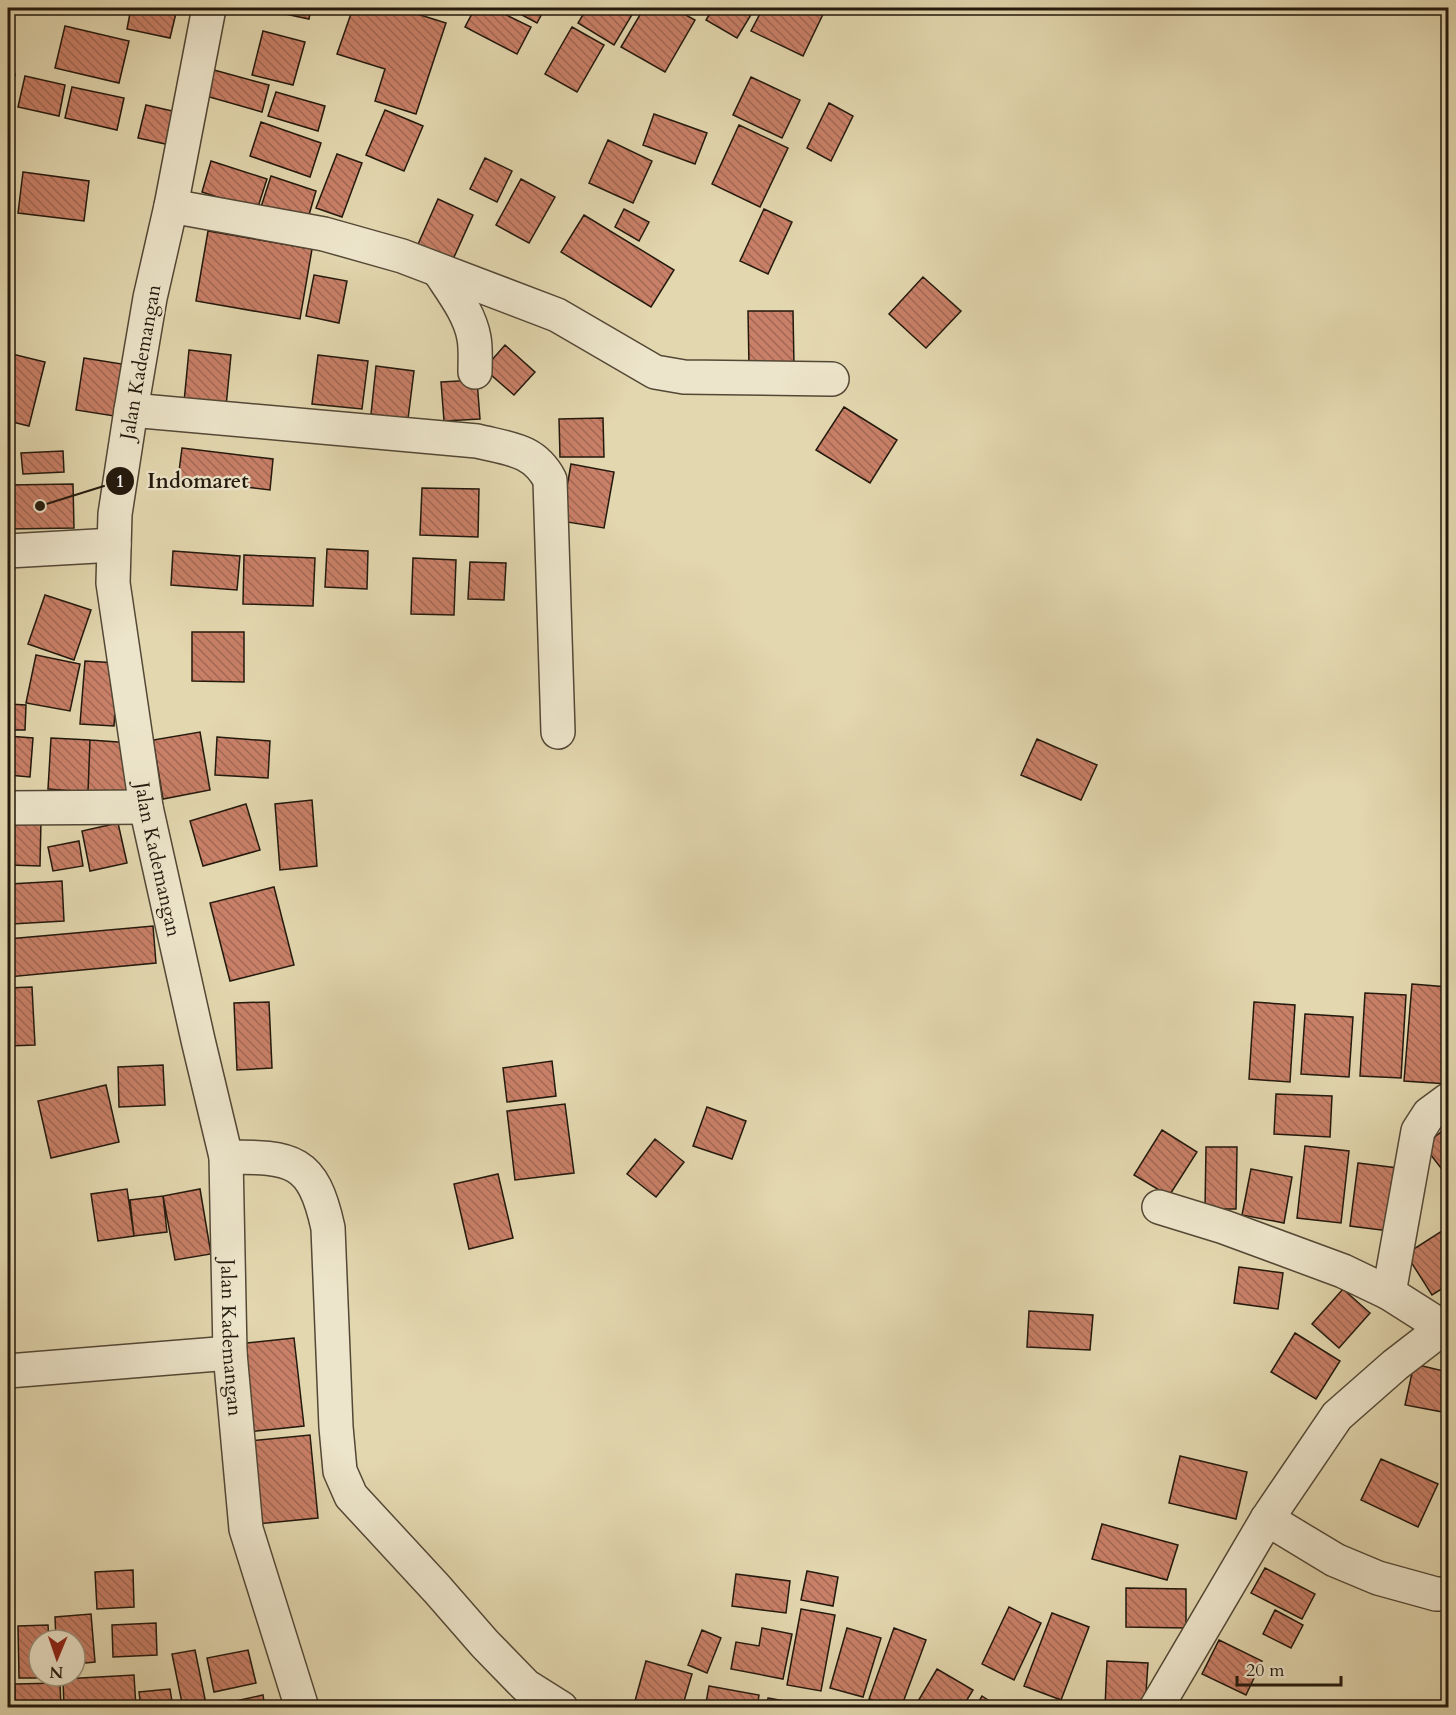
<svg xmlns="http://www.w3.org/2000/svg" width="1456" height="1715" font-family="Cardo,serif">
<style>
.building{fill:url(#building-back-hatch);stroke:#23190d;stroke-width:1.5}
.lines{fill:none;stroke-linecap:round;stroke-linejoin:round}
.street-casing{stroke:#534836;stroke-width:36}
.street{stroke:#ede5cb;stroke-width:33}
.labels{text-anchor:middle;stroke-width:4.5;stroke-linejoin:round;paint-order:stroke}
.street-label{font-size:20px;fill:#23190d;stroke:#ede5cb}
.leader{fill:none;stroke:#23190d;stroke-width:2}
.callout-dot{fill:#23190d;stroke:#ede5cb;stroke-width:2}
.mark-label{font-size:18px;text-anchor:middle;font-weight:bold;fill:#fff}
.callout-label{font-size:21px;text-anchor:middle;font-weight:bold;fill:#23190d;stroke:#ede5cb;stroke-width:4.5;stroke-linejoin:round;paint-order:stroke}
</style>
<defs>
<pattern id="building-back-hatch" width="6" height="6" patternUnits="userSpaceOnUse" patternTransform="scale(1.5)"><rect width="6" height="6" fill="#c98068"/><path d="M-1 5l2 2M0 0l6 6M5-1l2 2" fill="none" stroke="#a36854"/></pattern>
</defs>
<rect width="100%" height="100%" fill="#e3d7af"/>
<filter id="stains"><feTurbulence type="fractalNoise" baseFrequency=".00333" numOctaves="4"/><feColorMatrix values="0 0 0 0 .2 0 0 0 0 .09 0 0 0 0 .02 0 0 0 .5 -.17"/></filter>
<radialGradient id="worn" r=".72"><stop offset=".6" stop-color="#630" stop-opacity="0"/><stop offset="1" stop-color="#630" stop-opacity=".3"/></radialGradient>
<path class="building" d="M131,8H152L176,13L170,38L127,29Z
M257,8H311L309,19Z
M353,8H398L446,23L416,114L375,101L385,69L337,54Z
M475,8H492L531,27L517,54L465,27Z
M509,8H545L537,23Z
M587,8H636L614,45L578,23Z
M644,8H673L695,20L665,72L621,47Z
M713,8H755L737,38L706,20Z
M763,8H826L803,56L751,31Z
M65,26L129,41L119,83L55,68Z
M572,27L604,45L577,92L545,74Z
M263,31L305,42L293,85L252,75Z
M214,70L269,85L262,112L206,96Z
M8,73L15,74L9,111H8Z
M25,76L65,85L59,116L18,107Z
M751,77L800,100L782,138L733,115Z
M72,87L124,98L117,130L65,118Z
M276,92L325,106L318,131L268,116Z
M829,103L853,116L831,161L807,148Z
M146,105L177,112L170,145L138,138Z
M385,110L423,126L404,171L366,155Z
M654,114L707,133L695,164L643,145Z
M261,122L321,143L310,177L250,156Z
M739,125L788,148L760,207L712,184Z
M608,140L652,161L633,203L589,183Z
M337,154L362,163L342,217L316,208Z
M485,158L512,171L497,202L470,189Z
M211,161L267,179L257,210L202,192Z
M23,172L89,181L84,221L18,213Z
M271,176L316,191L306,225L260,210Z
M521,179L555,197L529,243L496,225Z
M438,199L473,215L450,266L415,251Z
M624,209L649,222L639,241L615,227Z
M764,209L792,222L768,274L740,261Z
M584,215L674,270L651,307L561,252Z
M208,231L312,249L300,319L196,301Z
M314,275L347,281L339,323L306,316Z
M923,277L961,311L926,348L889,314Z
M748,311H793L794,366L749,367Z
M505,345L535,372L514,395L484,369Z
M189,350L231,355L226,407L184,402Z
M8,353L45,362L29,426L8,421Z
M318,355L368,361L362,409L312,404Z
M84,358L122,364L114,416L76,410Z
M376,366L414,371L408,419L371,414Z
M477,380L480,419L444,421L441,382Z
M844,407L897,440L870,483L816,450Z
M603,418L604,457H560L559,419Z
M182,448L273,459L270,490L178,479Z
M63,451L64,472L23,474L21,453Z
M571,464L614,472L604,528L561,521Z
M73,484L74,528L8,529V485Z
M422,488L479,489L478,537L420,535Z
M327,549L368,551L367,589L325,587Z
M173,551L240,556L237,590L171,585Z
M244,555L315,558L313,606L243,604Z
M413,558L456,560L454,615L411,614Z
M470,562L506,563L504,600L468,599Z
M45,595L91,610L74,660L28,644Z
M192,632H244V682L192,681Z
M36,655L80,664L70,711L26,703Z
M85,661L118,663L114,726L80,724Z
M8,704L26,705L25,730H8Z
M200,732L210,790L163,799L153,740Z
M8,736L33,738L30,777L8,775Z
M217,737L270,741L268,778L215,775Z
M51,738L90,740L88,792L48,789Z
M1037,739L1097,765L1081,800L1021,775Z
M90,740L132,743L129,794L88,792Z
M312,800L317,866L280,870L275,804Z
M246,804L260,850L203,866L190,821Z
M8,819L41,820L40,866L8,865Z
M118,823L127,863L90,871L82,831Z
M79,841L83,866L53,871L48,847Z
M62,881L64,921L12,924L10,884Z
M274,887L294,965L230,981L210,903Z
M153,926L156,963L8,977V939Z
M1412,984L1448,987V1084L1404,1081Z
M32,987L35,1045L8,1046V988Z
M1365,993L1406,995L1401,1078L1360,1076Z
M269,1002L272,1068L237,1070L234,1003Z
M1254,1002L1295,1005L1290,1082L1249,1079Z
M1305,1014L1353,1017L1349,1077L1301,1074Z
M552,1061L556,1096L507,1102L503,1068Z
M163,1065L165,1105L119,1107L118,1067Z
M106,1085L119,1142L51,1158L38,1101Z
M1276,1094L1332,1096L1330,1137L1274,1134Z
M565,1104L574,1173L515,1180L507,1111Z
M707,1107L746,1121L732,1159L693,1146Z
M1448,1126V1177L1424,1146Z
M1162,1130L1197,1152L1169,1196L1134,1175Z
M655,1139L684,1162L656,1197L627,1174Z
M1305,1146L1349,1151L1341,1223L1297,1218Z
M1206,1147H1237L1236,1209H1205Z
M1358,1163L1406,1169L1397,1232L1350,1226Z
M1251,1169L1292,1177L1284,1223L1242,1215Z
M498,1174L513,1238L469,1249L454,1184Z
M127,1189L134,1236L98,1241L91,1194Z
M200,1189L211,1254L175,1260L163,1196Z
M163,1196L167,1232L134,1236L130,1200Z
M1448,1227V1285L1432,1295L1406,1254Z
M1239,1267L1283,1273L1278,1309L1234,1303Z
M1343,1289L1370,1313L1339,1348L1312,1324Z
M1029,1311L1093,1315L1090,1350L1027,1347Z
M1295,1333L1340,1361L1316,1399L1271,1372Z
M294,1338L304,1426L248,1432L238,1344Z
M1414,1364L1448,1372V1413L1405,1405Z
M310,1435L318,1518L257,1524L249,1441Z
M1180,1456L1247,1472L1236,1519L1169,1503Z
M1381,1459L1438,1484L1418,1527L1361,1500Z
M1102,1524L1178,1545L1167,1580L1092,1559Z
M1265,1568L1315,1594L1302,1619L1251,1593Z
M133,1570L134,1607L97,1609L95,1572Z
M807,1571L838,1577L833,1606L801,1600Z
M736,1574L790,1581L786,1613L732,1606Z
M1126,1588L1186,1589V1628L1126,1627Z
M1009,1607L1041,1623L1014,1680L982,1664Z
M801,1609L835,1615L821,1691L787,1685Z
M1275,1610L1303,1625L1291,1648L1263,1634Z
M1052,1613L1089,1627L1061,1700L1024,1686Z
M91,1614L95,1662L75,1664V1640H56L55,1617Z
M156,1623L157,1655L113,1657L112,1625Z
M48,1625L49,1640H39V1676H50V1678H19L18,1626Z
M762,1628L792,1634L783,1679L731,1669L736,1642L759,1646Z
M847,1628L881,1638L863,1697L830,1688Z
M894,1628L926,1640L901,1708H893L869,1699Z
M702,1630L721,1638L707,1673L688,1665Z
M1219,1640L1262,1661L1246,1695L1202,1674Z
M195,1650L206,1704L183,1708L172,1654Z
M248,1650L256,1683L214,1692L207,1658Z
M646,1661L692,1674L682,1708H633Z
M1107,1661L1148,1663L1145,1708H1105Z
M937,1669L973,1690L962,1708H914Z
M134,1675L136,1708H64L63,1679Z
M60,1683L61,1708H15V1684Z
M709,1686L759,1695L757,1708H705Z
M170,1689L173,1708H141L139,1692Z
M263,1695L265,1708H204Z
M982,1696L1000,1708H975Z
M768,1698L802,1704L801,1708H766Z"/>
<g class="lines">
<defs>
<g id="street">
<path id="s1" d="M209,8L171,206L150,298L131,410L115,514L113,583L146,807L198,1040L226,1157L230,1353L246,1529L302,1708"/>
<path d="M171,206L324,234L402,256L557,315L655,372L684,377L832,379"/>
<path d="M439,271C452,291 470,314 474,338C476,349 475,361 475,372"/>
<path d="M131,410L477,441C509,449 534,449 550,480L558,732"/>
<path d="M8,551L114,545"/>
<path d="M8,808L146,807"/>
<path d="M226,1157C293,1157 313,1159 328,1228L336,1427L340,1471L351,1496L437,1589L485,1644L526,1686L561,1708"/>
<path d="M1159,1207L1224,1227L1343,1271L1389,1293L1444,1328"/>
<path d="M1389,1293L1418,1131L1429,1114L1448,1100"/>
<path d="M8,1371L230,1353"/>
<path d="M1267,1519L1335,1560L1378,1578L1436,1594H1448"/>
<path d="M1156,1708L1267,1519L1337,1416L1395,1365L1448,1324"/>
</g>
</defs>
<use href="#street" class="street-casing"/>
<use href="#street" class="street"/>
</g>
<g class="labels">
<g class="street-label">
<text transform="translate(140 362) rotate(-80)" y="7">Jalan Kademangan</text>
<text dy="7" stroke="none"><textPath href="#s1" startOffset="864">Jalan Kademangan</textPath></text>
<text dy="7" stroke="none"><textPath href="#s1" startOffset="1350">Jalan Kademangan</textPath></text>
</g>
</g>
<path class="leader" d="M40 506L120 481"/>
<g class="callout-dot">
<circle cx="40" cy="506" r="6"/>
<circle cx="120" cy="481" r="15"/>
</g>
<g class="mark-label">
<text x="120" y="487">1</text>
</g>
<g class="callout-label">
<text x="198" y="488">Indomaret</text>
</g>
<rect width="1456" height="1715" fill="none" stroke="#e3d7af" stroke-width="30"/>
<rect x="9" y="9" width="1438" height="1697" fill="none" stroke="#23190d" stroke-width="3"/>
<rect x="15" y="15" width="1426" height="1685" fill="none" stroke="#23190d" stroke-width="1.5"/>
<g transform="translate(57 1658) rotate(182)"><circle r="28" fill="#ede5cb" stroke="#9c937f" stroke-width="1.5"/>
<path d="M0-4.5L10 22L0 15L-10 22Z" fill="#8f2418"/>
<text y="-9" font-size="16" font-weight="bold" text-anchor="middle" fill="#23190d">N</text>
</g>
<path d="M1237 1676v9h104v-9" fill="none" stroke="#23190d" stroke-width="3"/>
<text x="1246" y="1676" font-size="18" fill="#23190d" stroke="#ede5cb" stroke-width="4.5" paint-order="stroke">20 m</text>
<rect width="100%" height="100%" filter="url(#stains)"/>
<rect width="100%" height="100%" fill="url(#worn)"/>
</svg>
